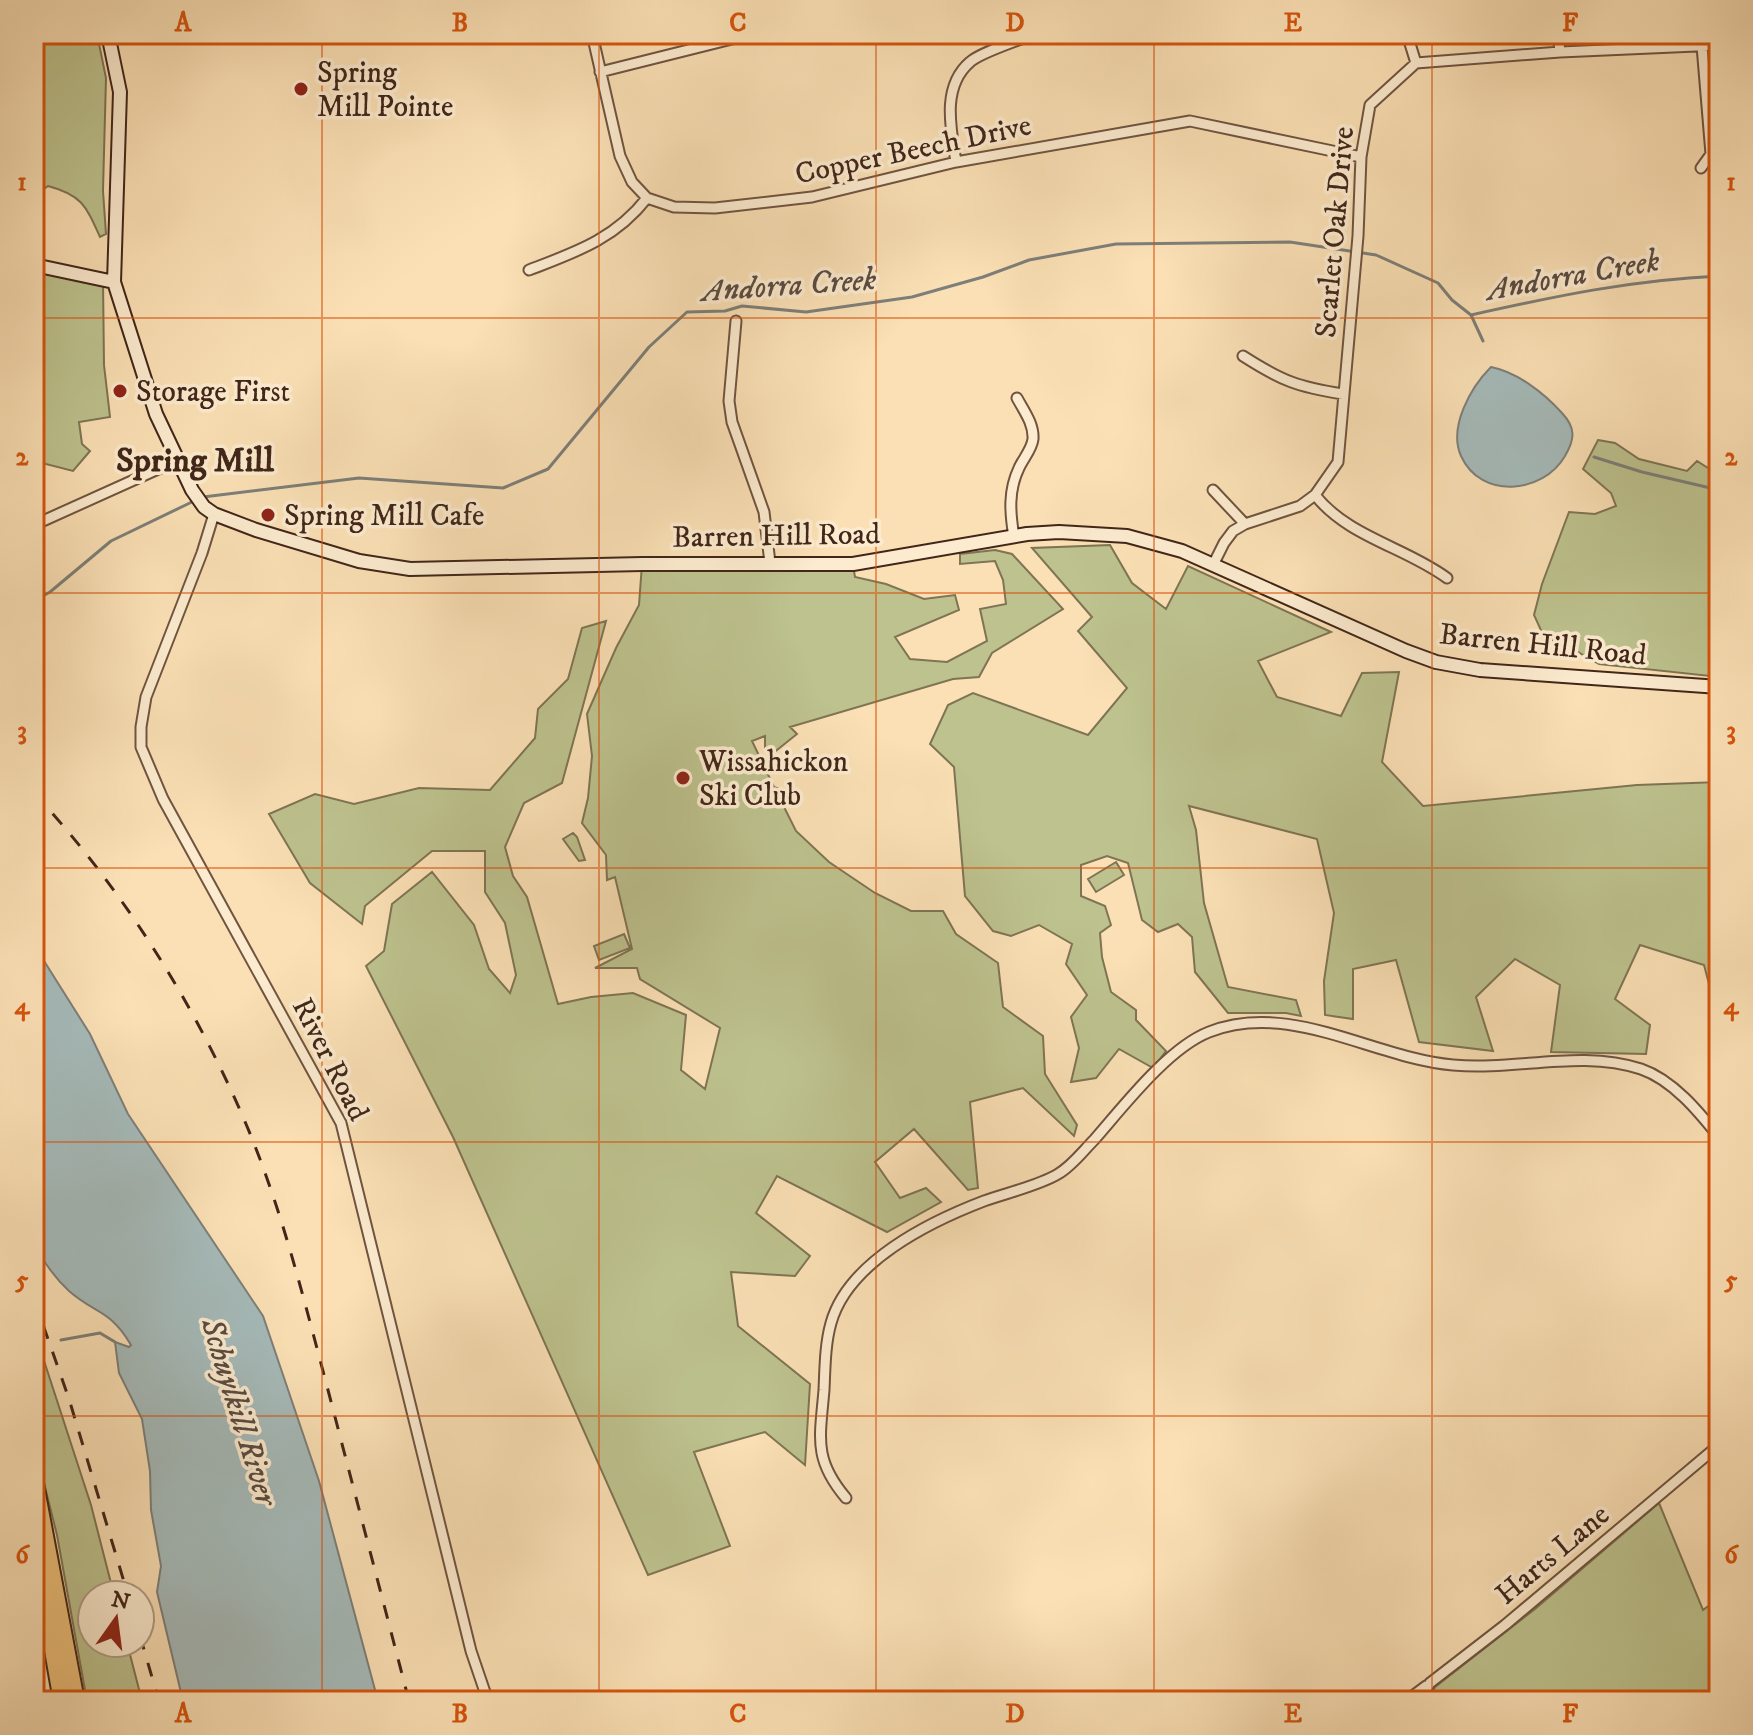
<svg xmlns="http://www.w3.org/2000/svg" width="1753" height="1735" font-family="'IM FELL DW Pica',serif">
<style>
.green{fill:#bdc28e;stroke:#7f7454;stroke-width:2}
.water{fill:#a5bab9;stroke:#7d7f79;stroke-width:2}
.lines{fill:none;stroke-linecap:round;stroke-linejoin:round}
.stream{stroke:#7d7f79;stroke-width:3}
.street-casing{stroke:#705440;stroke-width:13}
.secondary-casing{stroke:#412619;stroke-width:16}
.highway-casing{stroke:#412619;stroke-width:20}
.street{stroke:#fcebcf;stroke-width:9}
.secondary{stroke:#fcebcf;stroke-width:12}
.highway{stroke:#eec07a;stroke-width:16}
.rail{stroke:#412619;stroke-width:3;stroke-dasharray:14 14;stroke-linecap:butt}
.grid{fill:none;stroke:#d7540d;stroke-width:2;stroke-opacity:0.55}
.poi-dot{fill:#8f2418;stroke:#fcebcf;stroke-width:3}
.labels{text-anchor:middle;stroke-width:7;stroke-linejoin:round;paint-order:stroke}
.poi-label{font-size:30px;fill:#412619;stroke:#fcebcf;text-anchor:start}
.street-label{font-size:30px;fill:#412619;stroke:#fcebcf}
.water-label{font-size:32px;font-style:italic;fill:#5a4b41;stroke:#fcebcf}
.quarter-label{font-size:34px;font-weight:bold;fill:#412619;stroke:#fcebcf}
.neatline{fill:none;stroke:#d7540d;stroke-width:3}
.grid-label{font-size:26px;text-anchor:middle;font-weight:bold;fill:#d7540d}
</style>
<rect width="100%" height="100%" fill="#fbe0b5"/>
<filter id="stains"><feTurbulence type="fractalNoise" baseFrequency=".0025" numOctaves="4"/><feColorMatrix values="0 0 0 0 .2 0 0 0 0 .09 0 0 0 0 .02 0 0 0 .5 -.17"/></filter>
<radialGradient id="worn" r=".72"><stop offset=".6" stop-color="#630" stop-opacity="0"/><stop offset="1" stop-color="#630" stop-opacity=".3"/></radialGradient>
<path class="green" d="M34,34H97L106,78L103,191L106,234L100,237C86,206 82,195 48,186L34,196Z
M34,264L103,280L104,365L110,417L79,422L82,444L90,451L73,471L34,461Z
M1598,440L1615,443L1639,459L1687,471L1697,461L1719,475V677L1599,664L1569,647L1544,637L1534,615L1542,584L1569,512L1595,514L1616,506L1611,493L1583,469Z
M1110,545L1132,583L1166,609L1188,566L1331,632L1258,661L1277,697L1341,716L1362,673L1399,672L1382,762L1423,806L1637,785L1719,782V1022L1704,965L1640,945L1615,999L1650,1025L1646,1054L1551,1052L1560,985L1515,959L1476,997L1493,1051L1419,1042L1396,960L1353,969V1019L1325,1015L1324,981L1334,913L1317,839L1189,806L1196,830L1204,903L1228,987L1296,1000L1301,1016L1286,1013H1228L1195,972L1192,937L1178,924L1158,932L1142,920L1128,863L1107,856L1081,865V896L1105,906L1111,925L1100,933L1102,957L1111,992L1136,1010V1020L1166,1051L1153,1068L1119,1049L1096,1078L1071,1082L1079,1048L1071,1017L1087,995L1066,964L1072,944L1039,925L1011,936L993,931L965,896L954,767L930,744L948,705L973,693L1088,735L1127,688L1078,631L1092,617L1032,548Z
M995,550L1012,554L1063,609L992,653L979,677L953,679L790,727L797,734L772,754L765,749V736L752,741L774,787L789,793L783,805L796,831L829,862L875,893L911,911H943L956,934L998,963L1003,1007L1043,1036L1045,1074L1077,1125L1074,1136L1023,1088L970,1102L978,1188L968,1190L914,1129L875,1162L900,1198L926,1188L941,1202L887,1232L777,1176L756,1213L810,1256L795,1276L731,1272L738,1326L810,1384L805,1465L765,1432L694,1452L730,1546L648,1575L453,1137L366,966L384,951L392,904L432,872L474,925L489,969L510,993L516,975L505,923L485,892V851H432L365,906L362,924L310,883L269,814L315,794L354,804L419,788L490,790L535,738L538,709L568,679L582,628L606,621L562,783L524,803L505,847L513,876L527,897L558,1004L591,997L633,993L686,1015L681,1070L705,1089L720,1028L640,979L637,968H595L632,949L615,877L607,880L606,855L582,823L588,798L592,756L587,714L616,648L639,605L642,564L824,568L854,571L855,577L886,584L924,599L955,595L959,610L895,637L910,659L947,662L987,641L980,609L1006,604L1003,580L995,561L960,564V554Z
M573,833L577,837L585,860L579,861L563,839Z
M1116,862L1124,875L1096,892L1088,879Z
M624,934L630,948L599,960L594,946Z
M34,1330L91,1505L114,1595H92V1643H127L142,1701H87L57,1535L34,1443Z
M1659,1503L1703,1610L1719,1598V1701H1428L1435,1687L1535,1609Z"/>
<path class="water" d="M1491,367C1517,372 1544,393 1562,413C1576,428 1575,439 1565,456C1543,494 1481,500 1461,456C1448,427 1471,387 1491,367Z
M34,945L90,1034L128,1114L263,1316L319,1481L378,1701H183L157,1592L161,1566L151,1510L150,1471L142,1419L119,1373L115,1342L129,1347L131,1345C110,1309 95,1314 69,1291C55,1278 43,1261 34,1244Z"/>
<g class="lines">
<path class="stream" d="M1471,315L1483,341
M1594,457L1642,472L1719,490
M203,497L359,478L503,488L548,469L649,347L687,312L725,311L742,306L806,312L912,297L983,277L1029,260L1116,244L1290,242L1376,255L1438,283L1452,300L1471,315C1556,296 1632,280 1719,276
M34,601L50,592L111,541L196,500
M61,1340L100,1333L115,1342
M34,1348L40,1347"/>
<defs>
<path id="street" d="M592,34L620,156L632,182L647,198L674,207L715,208L812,197L956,162L1190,121L1361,157
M1407,34L1416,63
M1558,34L1560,52
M600,72L748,35
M956,162C951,129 941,87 970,62C981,52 1018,41 1033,34
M1701,168L1711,154L1702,46
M529,270C576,252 615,239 647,198
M736,321L729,401L732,422L764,512L770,563
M1243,356C1282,381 1298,387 1343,394
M1213,490L1245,524
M1315,495C1348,537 1405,547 1447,578
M214,514L202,553L146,697L141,727V747L163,799L341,1123L471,1651L488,1701
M34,525L176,461
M1014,537C1010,513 1008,491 1019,468C1023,459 1032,449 1033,439C1034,424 1024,411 1017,398
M1213,565L1224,543L1233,531L1245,524L1300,506L1315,495L1338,462L1358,236L1361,157L1370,105L1416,63L1560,52L1719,45
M846,1498C813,1459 820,1438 824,1390C825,1368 825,1344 831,1323C848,1262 929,1222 984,1201C1006,1193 1038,1186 1058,1174C1072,1166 1083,1151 1094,1140C1123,1107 1168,1048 1209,1032C1290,1000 1373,1058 1453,1065C1516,1071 1580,1049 1641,1069C1673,1080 1699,1112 1719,1137
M1406,1701L1426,1686
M1419,1701L1430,1683L1505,1625L1719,1445"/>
<path id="secondary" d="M108,34L120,92L114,282L156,414L192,490L204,507L214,514L256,530L359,561L410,569L642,564H853L1027,534L1059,532L1127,536L1182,551L1406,651L1436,662L1480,670L1719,687
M34,265L114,282"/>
<path id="highway" d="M34,1478L76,1701
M34,1543L62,1701"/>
</defs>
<use href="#street" class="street-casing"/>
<use href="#secondary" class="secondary-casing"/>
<use href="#highway" class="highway-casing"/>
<use href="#street" class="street"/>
<use href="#secondary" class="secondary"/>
<use href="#highway" class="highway"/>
<path class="rail" d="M34,793C122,888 195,1004 246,1124C282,1209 304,1300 328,1390C355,1494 382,1597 409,1701
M34,1299L69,1399L128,1595
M140,1636L159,1701"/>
</g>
<path class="grid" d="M322,34V1701M599,34V1701M876,34V1701M1154,34V1701M1432,34V1701M34,318H1719M34,593H1719M34,868H1719M34,1142H1719M34,1416H1719"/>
<g class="poi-dot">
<circle cx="301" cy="89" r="8"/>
<circle cx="120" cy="391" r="8"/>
<circle cx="268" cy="515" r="8"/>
<circle cx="683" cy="778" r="8"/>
</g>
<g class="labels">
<g class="poi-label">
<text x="317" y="82">Spring<tspan x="317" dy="34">Mill Pointe</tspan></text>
<text x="136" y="401">Storage First</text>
<text x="284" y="525">Spring Mill Cafe</text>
<text x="699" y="771">Wissahickon<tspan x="699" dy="34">Ski Club</tspan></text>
</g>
<g class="street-label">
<text transform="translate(913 149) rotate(-12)" y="10">Copper Beech Drive</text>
<text transform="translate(1334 232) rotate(-85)" y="10">Scarlet Oak Drive</text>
<text transform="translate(776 535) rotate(-1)" y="10">Barren Hill Road</text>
<text transform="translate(1543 644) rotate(6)" y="10">Barren Hill Road</text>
<text transform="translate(331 1059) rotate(63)" y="10">River Road</text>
<text transform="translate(1552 1554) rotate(-40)" y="10">Harts Lane</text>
</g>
<g class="water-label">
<text transform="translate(1573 274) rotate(-10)" y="11">Andorra Creek</text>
<text transform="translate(789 284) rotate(-4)" y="11">Andorra Creek</text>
<text transform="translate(240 1411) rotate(73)" y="11">Schuylkill River</text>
</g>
<g class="quarter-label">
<text x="195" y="471">Spring Mill</text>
</g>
</g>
<rect width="1753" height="1735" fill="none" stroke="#fbe0b5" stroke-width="88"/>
<g transform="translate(116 1619) rotate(14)"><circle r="38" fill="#fcebcf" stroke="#b19c86" stroke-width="2"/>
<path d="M0-6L14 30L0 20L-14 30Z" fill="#8f2418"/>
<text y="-12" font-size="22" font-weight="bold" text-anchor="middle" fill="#412619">N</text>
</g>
<rect x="44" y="44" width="1665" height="1647" class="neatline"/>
<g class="grid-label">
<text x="183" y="31">A</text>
<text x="460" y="31">B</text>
<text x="738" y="31">C</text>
<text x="1015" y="31">D</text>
<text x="1293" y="31">E</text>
<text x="1570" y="31">F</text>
<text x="22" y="190">1</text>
<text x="1731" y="190">1</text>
<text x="22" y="465">2</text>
<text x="1731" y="465">2</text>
<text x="22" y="739">3</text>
<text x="1731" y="739">3</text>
<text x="22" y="1014">4</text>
<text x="1731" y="1014">4</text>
<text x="22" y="1288">5</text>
<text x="1731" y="1288">5</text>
<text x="22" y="1563">6</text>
<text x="1731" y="1563">6</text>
<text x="183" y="1722">A</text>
<text x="460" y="1722">B</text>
<text x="738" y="1722">C</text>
<text x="1015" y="1722">D</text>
<text x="1293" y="1722">E</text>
<text x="1570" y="1722">F</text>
</g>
<rect width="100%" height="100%" filter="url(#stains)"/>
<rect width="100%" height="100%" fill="url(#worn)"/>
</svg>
